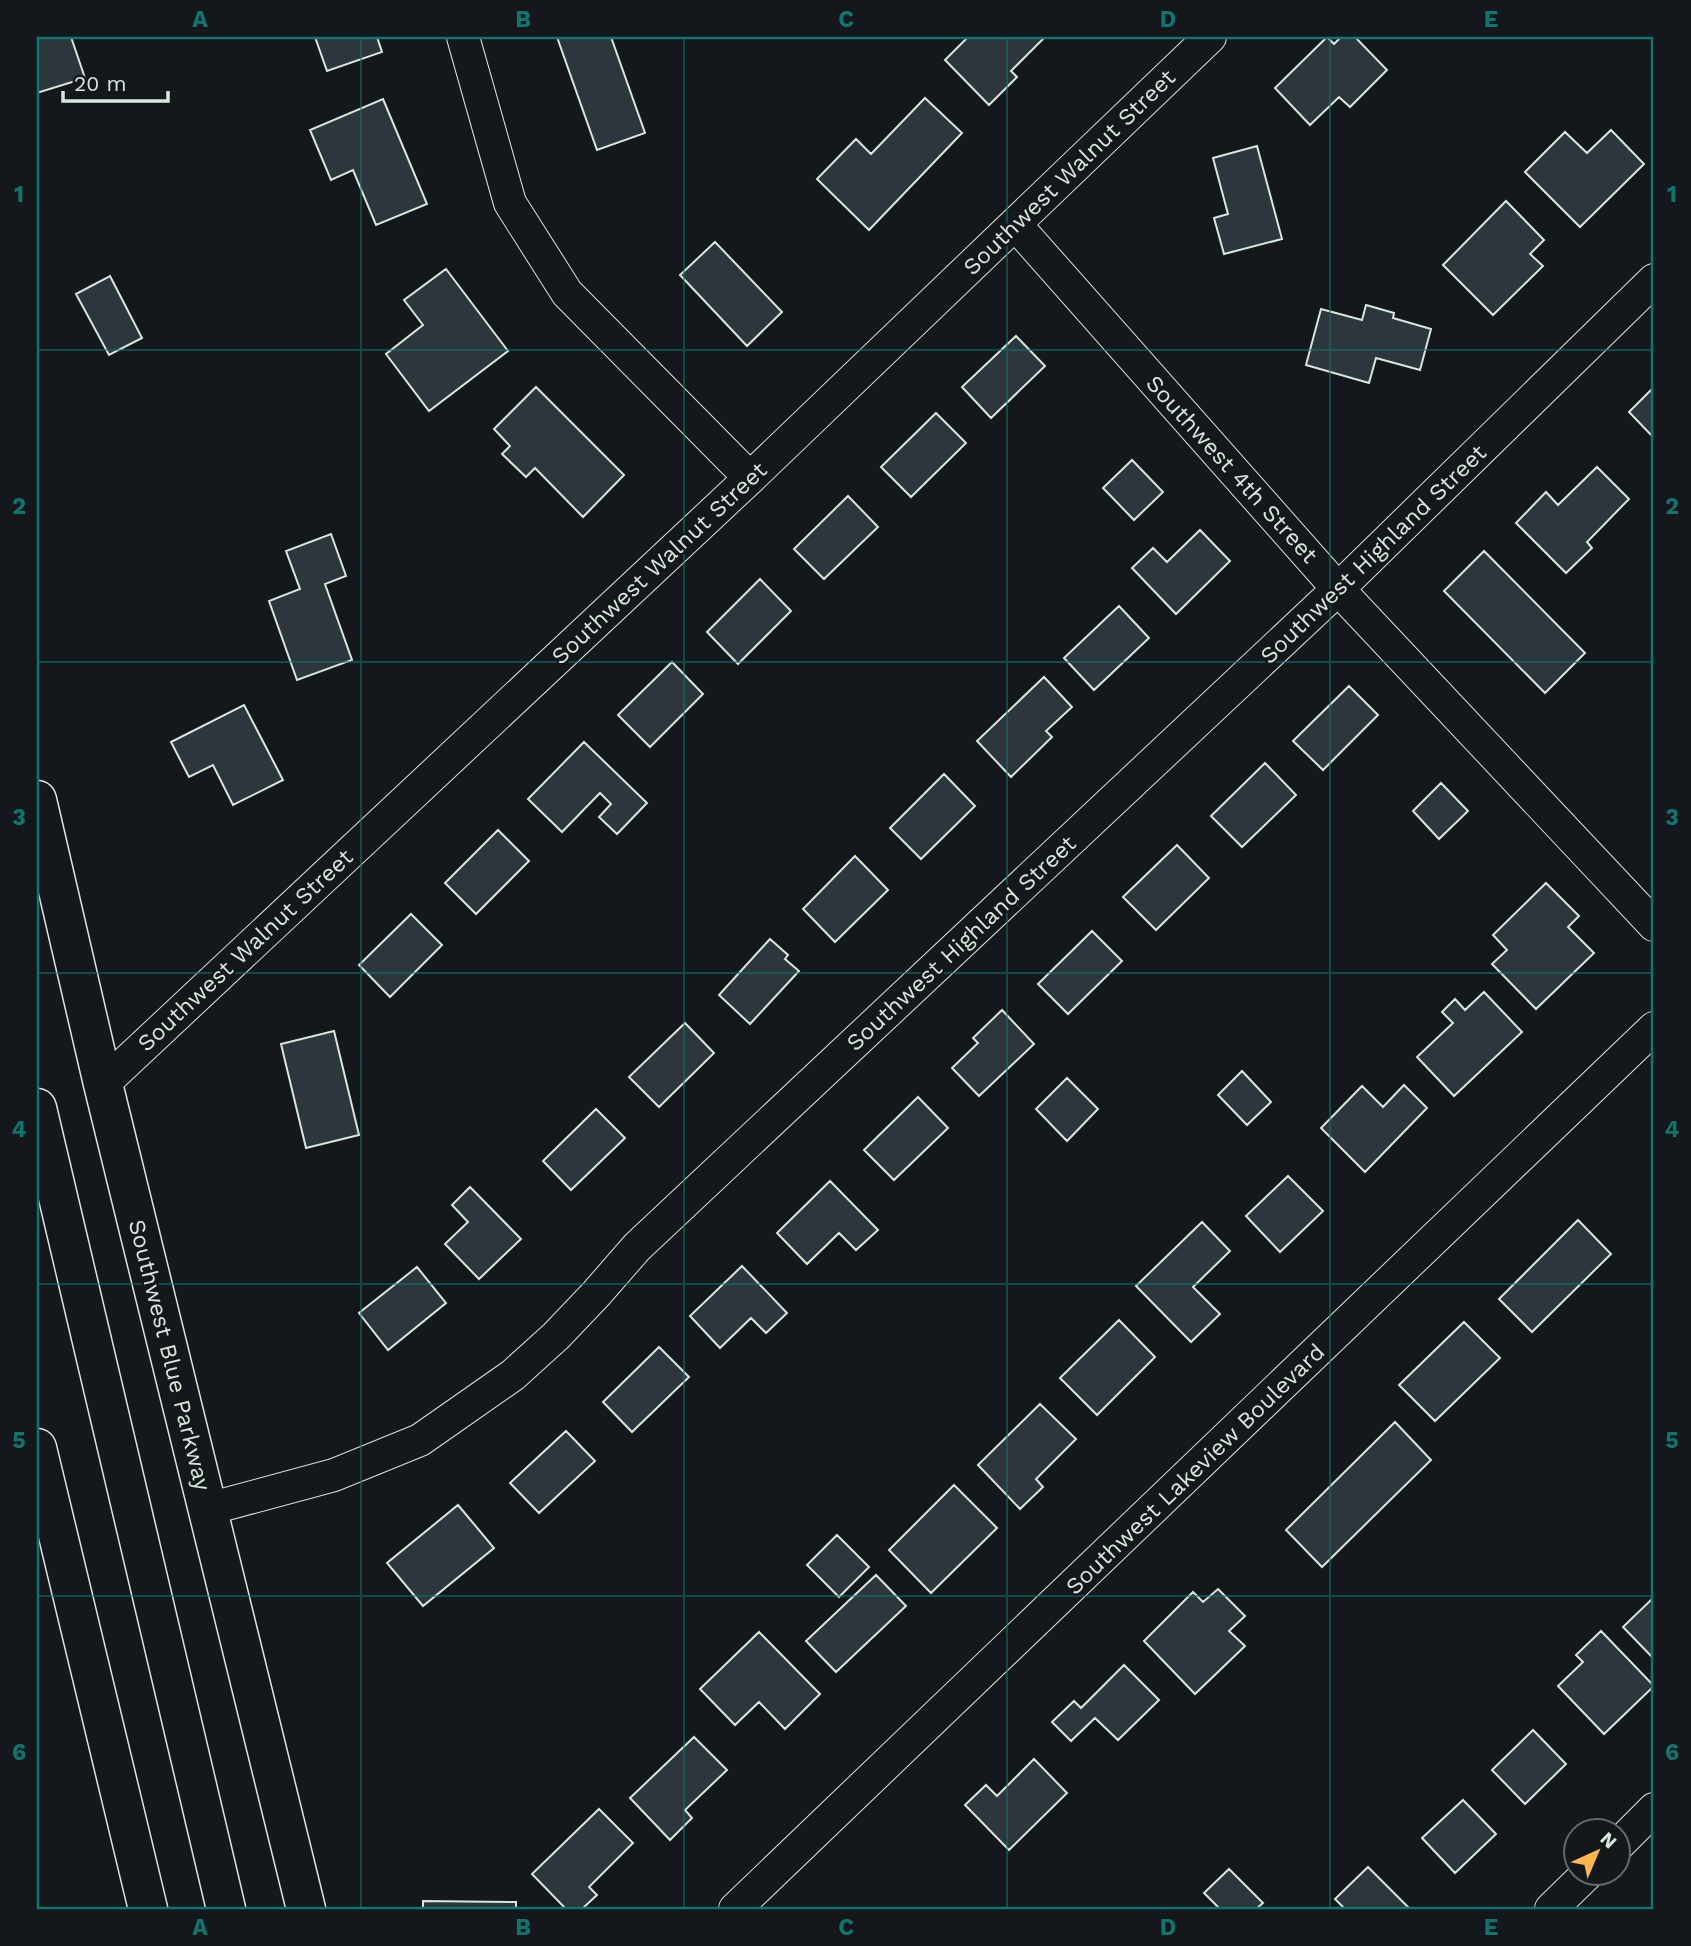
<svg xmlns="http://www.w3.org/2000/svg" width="1691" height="1946" font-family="'Work Sans',sans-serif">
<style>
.building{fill:#2c363c;stroke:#d8e6dc;stroke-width:2}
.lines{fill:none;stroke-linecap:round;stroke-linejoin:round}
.street-casing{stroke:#d8e6dc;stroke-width:34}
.secondary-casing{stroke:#d8e6dc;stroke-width:41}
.highway-casing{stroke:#d8e6dc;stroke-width:41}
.street{stroke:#14181c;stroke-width:32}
.secondary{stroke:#14181c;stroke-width:38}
.highway{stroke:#14181c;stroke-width:38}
.grid{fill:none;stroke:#0f766e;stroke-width:2;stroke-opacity:0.55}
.labels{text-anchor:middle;stroke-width:5;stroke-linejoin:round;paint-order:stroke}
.street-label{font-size:23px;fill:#d8e6dc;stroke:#14181c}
.neatline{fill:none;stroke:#0f766e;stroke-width:2.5}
.grid-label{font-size:23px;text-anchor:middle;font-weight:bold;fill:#0f766e}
</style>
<rect width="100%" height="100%" fill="#14181c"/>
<path class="building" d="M37,37H71L85,78L37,93Z
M315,37H377L382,52L327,71Z
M557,37H611L645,133L597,150Z
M968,37H1045L1011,71L1017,77L989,105L945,60Z
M1327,37L1334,44L1341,37H1355L1387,70L1350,107L1339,97L1310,125L1275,88Z
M925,98L962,133L869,230L817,179L856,139L871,154Z
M383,99L427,204L376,225L353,170L331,180L310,130Z
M1611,130L1644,164L1580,227L1525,172L1565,132L1587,153Z
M1257,146L1282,239L1224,254L1214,218L1228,214L1213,158Z
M1506,201L1544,240L1530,254L1543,266L1493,315L1443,265Z
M715,242L782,312L747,346L680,275Z
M446,269L508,351L429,411L386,354L423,325L404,300Z
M110,276L142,338L109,355L76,294Z
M1366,305L1394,313L1393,318L1431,329L1420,370L1376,358L1369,383L1306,365L1321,309L1362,320Z
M1016,336L1045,366L991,418L962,387Z
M536,387L624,475L583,517L535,468L526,477L502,454L510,446L494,429Z
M1654,387V438L1629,412Z
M936,413L966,443L911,497L881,467Z
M1132,460L1163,492L1134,520L1103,488Z
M1597,467L1629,499L1587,542L1592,548L1566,573L1516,523L1546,492L1558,505Z
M848,496L878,527L824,579L794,549Z
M1200,530L1230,561L1176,614L1132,568L1153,548L1167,562Z
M331,534L346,576L325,584L352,660L297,680L269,601L300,589L286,551Z
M1484,551L1585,653L1545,693L1444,591Z
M760,579L791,611L738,664L707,632Z
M1119,606L1149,638L1094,690L1064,658Z
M672,662L703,694L650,747L618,715Z
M1044,677L1072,707L1046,731L1052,737L1011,777L977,741Z
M1349,686L1378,715L1323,770L1293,741Z
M244,705L283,780L233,805L213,765L189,777L171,742Z
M584,742L647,803L617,834L599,817L611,804L600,793L562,832L528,799Z
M1265,763L1296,795L1242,847L1211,816Z
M944,774L975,806L921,859L890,828Z
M1441,783L1468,811L1439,839L1413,811Z
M498,830L529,861L476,914L445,883Z
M1177,845L1209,878L1156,930L1123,897Z
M855,856L888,890L835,942L803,909Z
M1546,883L1579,916L1568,927L1594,953L1536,1009L1492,964L1507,950L1493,935Z
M411,914L442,945L390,997L359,965Z
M1092,931L1122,961L1068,1014L1038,984Z
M770,939L788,955L785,959L799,971L750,1024L719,995Z
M1484,992L1522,1032L1454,1096L1417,1057L1453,1023L1442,1012L1455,999L1465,1010Z
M1002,1010L1034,1044L979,1096L952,1068L978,1043L973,1038Z
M685,1023L714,1053L659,1107L629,1077Z
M334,1031L359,1135L306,1148L281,1044Z
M1242,1071L1271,1102L1247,1125L1218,1095Z
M1067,1078L1098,1109L1067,1141L1036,1109Z
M1404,1085L1427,1108L1365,1172L1321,1128L1362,1086L1383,1107Z
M918,1097L948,1128L894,1180L864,1150Z
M596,1109L625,1138L571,1190L543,1161Z
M1288,1176L1323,1211L1280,1252L1246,1216Z
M830,1181L878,1230L856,1250L839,1233L807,1264L777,1233Z
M470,1187L521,1239L479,1279L445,1244L468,1222L452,1205Z
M1578,1220L1611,1254L1532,1332L1499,1299Z
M1202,1222L1230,1251L1193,1287L1220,1314L1191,1342L1136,1286Z
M742,1266L787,1313L766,1333L751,1318L720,1348L690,1316Z
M417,1267L446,1303L388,1350L359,1313Z
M1119,1320L1155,1357L1097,1415L1060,1378Z
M1464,1322L1500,1358L1435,1421L1399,1385Z
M659,1347L689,1377L632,1432L603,1402Z
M1040,1404L1076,1439L1036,1479L1043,1487L1020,1509L978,1465Z
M1395,1422L1431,1460L1322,1567L1286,1530Z
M566,1431L595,1461L539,1513L510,1483Z
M954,1485L997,1528L931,1593L889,1550Z
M458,1505L494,1548L423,1606L387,1563Z
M837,1535L869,1567L839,1597L807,1565Z
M876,1575L906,1606L836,1672L806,1641Z
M1218,1589L1245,1616L1229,1631L1245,1646L1195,1694L1144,1641L1193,1592L1203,1602Z
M1654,1597V1659L1623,1627Z
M1601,1631L1654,1686L1604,1734L1558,1686L1583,1662L1576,1655Z
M759,1632L820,1694L785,1729L759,1702L735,1725L700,1689Z
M1124,1665L1159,1700L1118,1740L1095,1718L1071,1741L1052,1722L1074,1701L1081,1708Z
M1533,1730L1566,1764L1525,1804L1492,1770Z
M694,1737L727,1770L685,1810L692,1818L670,1840L630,1798Z
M1034,1759L1067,1793L1009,1850L965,1805L986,1785L997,1796Z
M1463,1800L1496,1834L1455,1873L1422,1838Z
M599,1809L633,1843L589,1887L597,1895L582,1909H566L532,1874Z
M1368,1867L1409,1908L1407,1909H1345L1335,1899Z
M1229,1869L1263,1903L1256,1909H1220L1204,1893Z
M423,1901L516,1902V1909H423Z"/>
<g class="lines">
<defs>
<path id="street" d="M463,37L510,203L567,293L750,478
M1015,224L1338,589L1654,925
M103,1084L750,478L1210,37
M208,1509L334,1475L420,1440L513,1375L556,1336L596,1294L637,1247L1338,589L1654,280
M1618,1845L1654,1809
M735,1909L1654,1028
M1551,1909L1589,1872"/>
<path id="secondary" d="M37,800L103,1084L306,1909"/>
<path id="highway" d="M37,1108L226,1909
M37,1448L148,1909"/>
</defs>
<use href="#street" class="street-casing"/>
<use href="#secondary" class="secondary-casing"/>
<use href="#highway" class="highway-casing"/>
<use href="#street" class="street"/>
<use href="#secondary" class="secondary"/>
<use href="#highway" class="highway"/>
</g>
<path class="grid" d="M361,37V1909M684,37V1909M1007,37V1909M1330,37V1909M37,350H1654M37,662H1654M37,973H1654M37,1284H1654M37,1596H1654"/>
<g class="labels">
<g class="street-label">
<text transform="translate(1069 172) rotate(-44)" y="8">Southwest Walnut Street</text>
<text transform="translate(1232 469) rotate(48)" y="8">Southwest 4th Street</text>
<text transform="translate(1373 554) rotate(-44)" y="8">Southwest Highland Street</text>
<text transform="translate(659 563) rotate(-43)" y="8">Southwest Walnut Street</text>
<text transform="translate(961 943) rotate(-43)" y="8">Southwest Highland Street</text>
<text transform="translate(245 950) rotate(-43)" y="8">Southwest Walnut Street</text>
<text transform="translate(170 1355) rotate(76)" y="8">Southwest Blue Parkway</text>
<text transform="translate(1195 1469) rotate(-44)" y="8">Southwest Lakeview Boulevard</text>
</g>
</g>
<rect width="1691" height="1946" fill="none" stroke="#14181c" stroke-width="77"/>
<g transform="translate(1597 1852) rotate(44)"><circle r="33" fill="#14181c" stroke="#626a69" stroke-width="2"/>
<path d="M0-5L12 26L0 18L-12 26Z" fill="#ffb74d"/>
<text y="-10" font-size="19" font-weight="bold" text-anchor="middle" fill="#d8e6dc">N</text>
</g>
<path d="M63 91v10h105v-10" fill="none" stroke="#d8e6dc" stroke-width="3.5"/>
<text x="74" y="91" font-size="21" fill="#d8e6dc" stroke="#14181c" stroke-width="5" paint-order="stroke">20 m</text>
<rect x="38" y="38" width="1614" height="1870" class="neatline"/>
<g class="grid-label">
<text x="200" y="27">A</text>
<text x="523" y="27">B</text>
<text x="846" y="27">C</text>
<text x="1168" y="27">D</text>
<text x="1491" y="27">E</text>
<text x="19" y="202">1</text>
<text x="1672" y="202">1</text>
<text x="19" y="514">2</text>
<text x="1672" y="514">2</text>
<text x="19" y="825">3</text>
<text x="1672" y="825">3</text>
<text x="19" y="1137">4</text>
<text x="1672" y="1137">4</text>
<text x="19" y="1448">5</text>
<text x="1672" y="1448">5</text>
<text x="19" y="1760">6</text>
<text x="1672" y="1760">6</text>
<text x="200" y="1935">A</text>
<text x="523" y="1935">B</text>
<text x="846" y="1935">C</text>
<text x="1168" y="1935">D</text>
<text x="1491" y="1935">E</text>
</g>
</svg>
